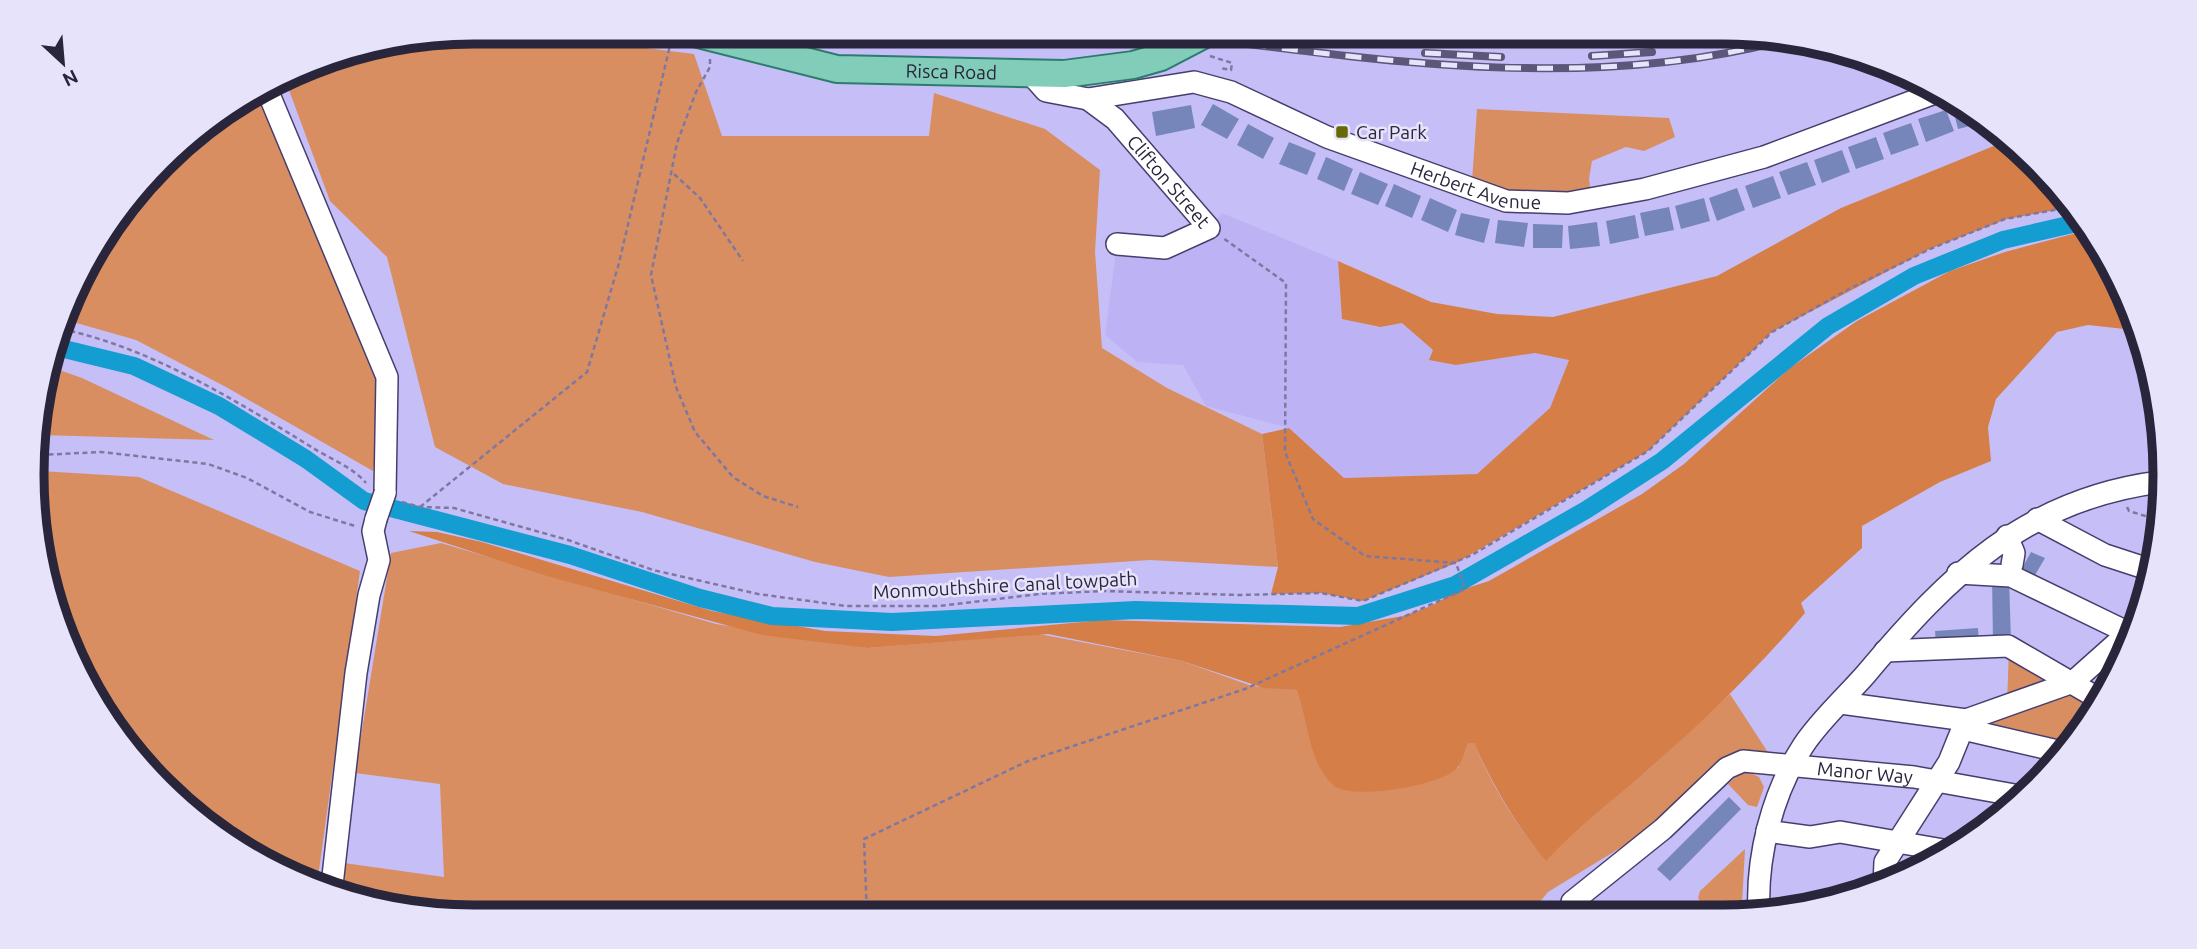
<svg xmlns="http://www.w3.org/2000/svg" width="2197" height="949" font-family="Ubuntu,sans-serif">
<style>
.built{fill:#bdb3f4}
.green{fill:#d98e61}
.forest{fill:#d57e48}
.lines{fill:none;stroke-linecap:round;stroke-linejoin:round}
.canal{stroke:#149dd0;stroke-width:18}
.building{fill:#7686ba}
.minor-casing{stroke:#473e6e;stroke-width:24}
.major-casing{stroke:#2c7c6e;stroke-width:30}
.path{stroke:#7e78a1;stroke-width:2.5;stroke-dasharray:5 3.5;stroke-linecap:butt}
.minor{stroke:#fff;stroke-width:21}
.major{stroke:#82cdb9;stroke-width:26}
.rail-casing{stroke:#5c5778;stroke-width:8}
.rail{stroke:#e6e3fb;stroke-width:5;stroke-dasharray:16;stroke-linecap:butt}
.minor-bridge-casing{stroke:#473e6e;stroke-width:24;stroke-linecap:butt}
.minor-bridge{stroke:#fff;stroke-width:21}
.poi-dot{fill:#676907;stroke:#e6e3fb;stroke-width:2.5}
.labels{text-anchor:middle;stroke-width:5;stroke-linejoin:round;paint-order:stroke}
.street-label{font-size:19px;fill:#29253b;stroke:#e6e3fb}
.poi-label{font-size:19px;fill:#29253b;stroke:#e6e3fb;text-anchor:start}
.rim{fill:none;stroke:#29253b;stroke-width:9}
</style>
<rect width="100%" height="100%" fill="#c6bef7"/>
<path class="built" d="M1222,213L1338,261L1342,318L1376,327L1402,323L1434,347L1430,360L1456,365L1535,353L1569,359L1550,408L1477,474L1344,478L1289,428L1206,406L1183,365L1137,362L1105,335L1117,244L1165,248L1209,228Z"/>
<path class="green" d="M474,32H517L694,54L722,136H929L934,93L1045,129L1100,170L1095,252L1102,348L1167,388L1262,434L1278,567L1150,560L889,577L815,562L642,512L503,484L435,447L387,257L330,201L286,82L332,55Z
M268,92L387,375L373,471L226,387L136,340L66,320L91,253L183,141Z
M1477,109L1669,118L1675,137L1644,151L1626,147L1592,161L1589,179L1591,194L1501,192L1472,182Z
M48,366L82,378L214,440L40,435V388Z
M40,471L139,477L360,571L317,885L183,808L91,696L40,561Z
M441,543L716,624L868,648L1039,634L1182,661L1252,686L1298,690L1305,714L1458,768L1468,743H1474C1493,787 1515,825 1546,860L1571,834L1649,769L1730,694L1771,757L1748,753L1661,823L1548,892L1530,914L475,917L342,896L344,863L444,877L440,784L355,773L391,553Z
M2009,647L2096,709L2080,705L2064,749L1966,720L2007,705Z
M1750,773L1759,777L1764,787L1757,807L1748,805L1728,784L1739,774Z
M1745,849L1742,904L1722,909L1703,906L1698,898L1700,891Z"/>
<path class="forest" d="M2011,139L2066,208L2007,219L1930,249L1772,332L1648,451L1456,563L1363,601L1321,593L1271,594L1278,567L1262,434L1289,428L1344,478L1477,474L1550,408L1569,360L1535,353L1456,365L1429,360L1433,350L1402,323L1380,327L1342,319L1338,261L1431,302L1497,314L1553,317L1717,276L1841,208Z
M2084,231L2120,279L2134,330L2088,325L2057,332L1996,399L1988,427L1991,461L1940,482L1862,526V548L1801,603L1805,613C1757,669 1705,720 1650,768C1615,799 1578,826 1546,861C1515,824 1494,787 1474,743H1468C1465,750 1462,763 1457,768C1442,786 1350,801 1333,785C1308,762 1308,720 1297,690L1264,688L1182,661L1048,634L868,648L762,635L547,576L409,531L437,532L482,542L712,611L825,631L936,636L1103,620L1340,627L1403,616L1431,606L1455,592L1489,581L1642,494L1684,464L1790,368L1857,321L1950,271L2005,252Z"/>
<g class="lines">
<path class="canal" d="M56,347L134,366L219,406L306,459L364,501L570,555L700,598L772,616L892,622L1136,610L1358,616L1455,585L1586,510L1662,461L1828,326L1914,276L2003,240L2077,223"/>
</g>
<path class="building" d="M1213,104L1239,119L1227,139L1201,125Z
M1191,105L1195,128L1156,136L1152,112Z
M1952,105L1969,115L1982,123L1958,129Z
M1946,110L1954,131L1926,142L1918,119Z
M1911,123L1919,145L1891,155L1883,133Z
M1248,124L1274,138L1263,159L1237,145Z
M1876,137L1884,159L1856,169L1848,147Z
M1289,142L1316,153L1307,175L1279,164Z
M1842,150L1850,172L1822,183L1814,160Z
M1326,157L1353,169L1344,191L1317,179Z
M1807,162L1816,185L1788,195L1779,172Z
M1360,172L1388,184L1378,205L1351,194Z
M1773,176L1781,198L1753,208L1745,186Z
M1394,184L1421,196L1412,218L1385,206Z
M1737,188L1745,210L1717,221L1709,198Z
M1430,198L1457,210L1448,232L1421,220Z
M1704,198L1710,221L1681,229L1675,206Z
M1669,207L1674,230L1645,236L1640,213Z
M1461,213L1490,219L1484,243L1455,235Z
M1635,215L1639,238L1610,244L1606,221Z
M1498,220L1528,223L1524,247L1495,243Z
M1597,222L1600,246L1570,249L1568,226Z
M1533,224L1563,225L1562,248H1533Z
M2031,552L2045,558L2031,582L2018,576Z
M1992,577H2009L2011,642H1993Z
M1978,628L1979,644L1936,645L1935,631Z
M1729,797L1741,809L1670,881L1657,869Z"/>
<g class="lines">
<defs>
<g id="minor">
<path id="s1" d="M1030,73L1046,91L1088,99L1194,82L1231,92L1327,137L1506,201L1568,203L1645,189L1764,157L1932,94"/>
<path d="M268,92L387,377L385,493"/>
<path id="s2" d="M1088,99L1115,119L1209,228L1165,248L1117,244"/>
<path d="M2037,519L2105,555L2148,569"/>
<path d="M2007,536L2014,553L2012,565"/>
<path d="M1958,573L2011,576L2133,635"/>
<path d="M1885,651L2008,646L2101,700L2093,716"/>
<path d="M1841,703L1966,720"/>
<path d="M1963,729L2062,752"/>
<path d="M1767,831L1810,837L1840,832L1949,851"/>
<path d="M1884,886L1885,862L1949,762L1966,720L2073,682L2128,633L2142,615"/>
<path d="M331,894L356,673L369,595L379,560L373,531L376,519"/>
<path id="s3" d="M1572,902L1663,829L1727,768L1743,761L1914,777L2020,796"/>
<path d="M1759,914C1756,857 1772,794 1803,746C1820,720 1845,698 1866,674C1949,575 2026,499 2160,482"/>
</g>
<g id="major">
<path id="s4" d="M690,32L837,69L1064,74L1133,65L1161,57L1209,32"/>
</g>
</defs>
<use href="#minor" class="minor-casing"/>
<use href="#major" class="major-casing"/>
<path class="path" d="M1210,56L1232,63L1231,70L1220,68
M710,59V67L696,92L677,143L651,275L676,387L695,432L733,477L763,496L798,507
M674,174L700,198L743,261
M62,329C153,349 235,400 313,448C329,458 354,468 366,483
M40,455L101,452L208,464L247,478L310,512L355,526
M402,502L420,507L454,508L568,540L653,570L758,594L846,606H939L1039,594L1103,591L1239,595L1321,593L1363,601L1472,555L1648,451L1772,332L1849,289L1930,249L2005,219L2065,208
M420,507L587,372L619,263L671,41
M2127,507L2129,511L2155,519
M867,916L864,839L1028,761L1245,689L1465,589L1456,563L1365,556L1313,519L1285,452L1286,283L1223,238"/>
<use href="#minor" class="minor"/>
<use href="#major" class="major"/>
<defs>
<path id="rail" d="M1155,32C1360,58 1577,94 1781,41
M1246,32L1317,42
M1425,53L1501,57
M1592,56L1652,52"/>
</defs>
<use href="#rail" class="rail-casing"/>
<use href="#rail" class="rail"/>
<defs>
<path id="minor-bridge" d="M376,519L385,493"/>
</defs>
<use href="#minor-bridge" class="minor-bridge-casing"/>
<use href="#minor-bridge" class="minor-bridge"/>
</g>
<rect class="poi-dot" x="1335" y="125" width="14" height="14" rx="3.5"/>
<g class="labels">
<g class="street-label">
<text dy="7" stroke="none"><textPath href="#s4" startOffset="266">Risca Road</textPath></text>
<text dy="7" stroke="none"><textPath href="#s2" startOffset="116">Clifton Street</textPath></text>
<text dy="7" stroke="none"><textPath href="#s1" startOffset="476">Herbert Avenue</textPath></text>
<text transform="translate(1005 585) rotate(-3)" y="7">Monmouthshire Canal towpath</text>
<text dy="7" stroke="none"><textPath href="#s3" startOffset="345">Manor Way</textPath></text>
</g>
<g class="poi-label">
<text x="1356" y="139">Car Park</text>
</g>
</g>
<path d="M0 0H2197V949H0ZM474 44H1723A430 430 0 0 1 2153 474V475A430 430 0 0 1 1723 905H474A430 430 0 0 1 44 475V474A430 430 0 0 1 474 44Z" fill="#e6e3fb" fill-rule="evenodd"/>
<path class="rim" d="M474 44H1723A430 430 0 0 1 2153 474V475A430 430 0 0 1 1723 905H474A430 430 0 0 1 44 475V474A430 430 0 0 1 474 44Z"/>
<g transform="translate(63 63) rotate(154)" stroke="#e6e3fb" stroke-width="5" paint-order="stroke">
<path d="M0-5L12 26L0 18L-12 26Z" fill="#29253b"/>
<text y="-10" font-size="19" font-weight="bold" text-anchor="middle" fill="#29253b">N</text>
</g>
</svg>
